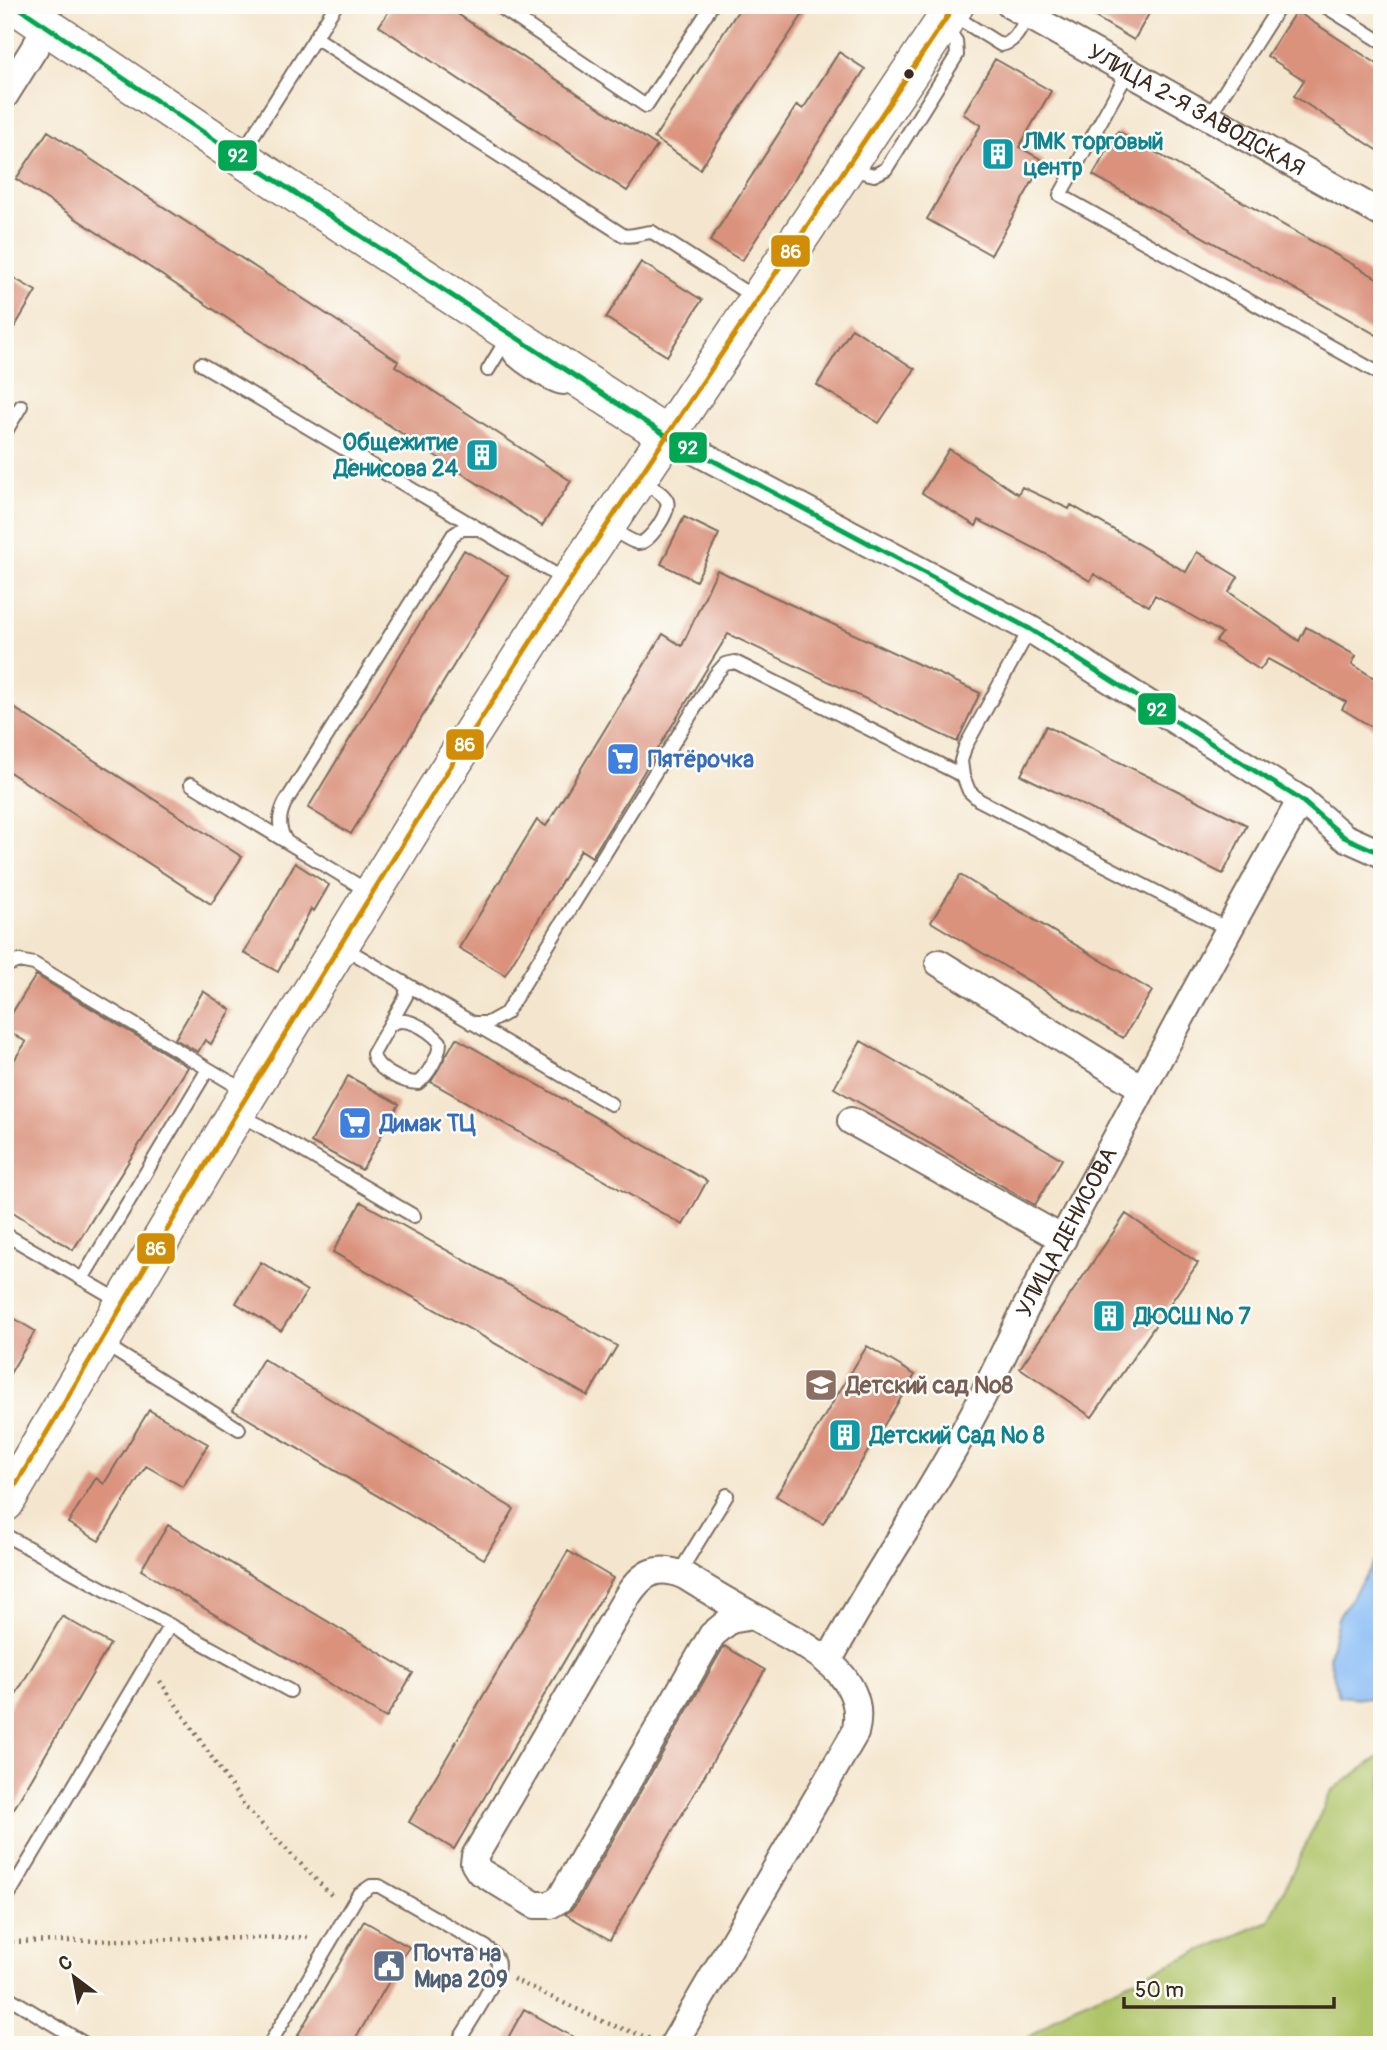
<svg xmlns="http://www.w3.org/2000/svg" width="1387" height="2050" font-family="Pangolin,sans-serif">
<style>
.green{fill:#afc468;stroke:#757743;stroke-width:2}
.water{fill:#87bcf6;stroke:#61738a;stroke-width:2}
.building{fill:#da927d}
.lines{fill:none;stroke-linecap:round;stroke-linejoin:round}
.lane-casing{stroke:#7c6c5c;stroke-width:16}
.street-casing{stroke:#7c6c5c;stroke-width:30}
.secondary-casing{stroke:#7c6c5c;stroke-width:40}
.path{stroke:#7c6c5c;stroke-width:4.5;stroke-dasharray:2 5;stroke-linecap:butt}
.lane{stroke:#fff;stroke-width:12}
.street{stroke:#fff;stroke-width:26}
.secondary{stroke:#fff;stroke-width:37}
.bus-1-casing{stroke:#fdfcf7;stroke-width:10}
.bus-2-casing{stroke:#fdfcf7;stroke-width:10}
.bus-1{stroke:#00a651;stroke-width:5}
.bus-2{stroke:#d18d06;stroke-width:5}
.bus-dot{fill:#3b2a1e;stroke:#fdfcf7;stroke-width:2.5}
.labels{text-anchor:middle;stroke-width:5;stroke-linejoin:round;paint-order:stroke}
.street-label{font-size:23px;fill:#3b2a1e;stroke:#fdfcf7}
.culture-label{font-size:23px;font-weight:bold;fill:#0d838f;stroke:#fdfcf7;text-anchor:start}
.shop-label{font-size:23px;font-weight:bold;fill:#366cbe;stroke:#fdfcf7;text-anchor:start}
.education-label{font-size:23px;font-weight:bold;fill:#785e54;stroke:#fdfcf7;text-anchor:start}
.service-label{font-size:23px;font-weight:bold;fill:#4e5e75;stroke:#fdfcf7;text-anchor:start}
.line-badge{stroke:#fdfcf7;stroke-width:2.5}
.badge-label{font-size:19px;text-anchor:middle;font-weight:bold;fill:#fff}
</style>
<rect width="100%" height="100%" fill="#fdfcf7"/>
<filter id="ink" filterUnits="userSpaceOnUse"><feTurbulence type="fractalNoise" baseFrequency=".0143" numOctaves="2"/><feDisplacementMap in="SourceGraphic" scale="14" xChannelSelector="R" yChannelSelector="G"/><feConvolveMatrix kernelMatrix="1 2 1 2 8 2 1 2 1" color-interpolation-filters="sRGB"/></filter>
<filter id="wash" filterUnits="userSpaceOnUse"><feTurbulence type="fractalNoise" baseFrequency=".00686" numOctaves="4" result="noise"/><feDisplacementMap in="SourceGraphic" scale="28" xChannelSelector="R" yChannelSelector="G"/><feGaussianBlur stdDeviation="1.57" result="paint"/><feColorMatrix in="noise" values="0 0 0 0 0 0 0 0 0 0 0 0 0 0 0 0 0 1.4 0 .05"/><feComposite in="paint" operator="in"/></filter>
<g filter="url(#wash)">
<rect width="100%" height="100%" fill="#f4e6ce"/>
<path class="green" d="M1382,1755V2045H1018L1067,2009L1269,1921L1332,1790Z"/>
<path class="water" d="M1382,1551V1694L1376,1699L1339,1696L1329,1658L1338,1618Z"/>
<g id="blocks">
<path class="building" d="M393,5H444L657,146L627,191L379,26Z
M742,5H809L700,169L654,138Z
M1075,5H1154L1134,40Z
M1296,11L1382,67V153L1294,96L1304,80L1267,56Z
M839,52L865,69L742,261L710,241L797,105L803,109Z
M995,59L1051,91L1019,147L1044,161L991,255L927,219L981,125L963,114Z
M48,131L398,361L395,366L571,481L542,526L16,179Z
M1118,131L1382,281V338L1093,175Z
M641,262L702,300L667,356L606,318Z
M5,273L36,291L5,343Z
M852,328L915,369L879,423L817,385Z
M949,449L1018,494L1022,487L1069,509L1071,505L1186,572L1197,552L1238,577L1229,592L1299,641L1306,627L1356,656L1352,664L1382,683V733L1342,709L1346,702L1268,659L1260,670L1216,641L1222,633L1155,595L1149,606L1094,574L1090,581L1046,554L979,520L976,526L922,493Z
M684,517L719,534L696,581L661,564Z
M464,550L508,576L351,834L308,808Z
M717,570L980,693L957,742L728,634L592,857L581,850L505,975L459,948L537,820L546,826L663,634L682,646Z
M5,702L242,857L211,904L5,769Z
M1046,726L1247,825L1223,874L1021,775Z
M295,863L329,885L314,911L311,909L278,972L244,953Z
M960,875L1152,991L1123,1038L931,922Z
M36,975L188,1067L73,1250L5,1207V1074L26,1042L5,1029V1024Z
M203,991L231,1010L211,1044L205,1040L198,1052L175,1039Z
M456,1038L707,1181L683,1225L431,1082Z
M861,1041L1062,1159L1035,1205L834,1088Z
M348,1076L399,1104L362,1170L311,1142Z
M361,1202L617,1346L588,1396L333,1252Z
M1126,1214L1198,1263L1092,1417L1020,1368Z
M261,1262L307,1291L281,1331L236,1303Z
M5,1313L35,1331L5,1382Z
M867,1346L915,1375L823,1524L776,1496Z
M263,1359L514,1509L484,1559L233,1410Z
M149,1410L208,1444L183,1487L146,1466L99,1541L68,1523L96,1478L104,1484Z
M168,1525L413,1673L386,1718L141,1570Z
M568,1551L613,1578L454,1849L409,1822Z
M62,1616L110,1644L5,1824V1713Z
M724,1646L765,1670L610,1940L565,1914L574,1907Z
M364,1921L409,1947L352,2045H292Z
M524,2009L587,2045H504Z"/>
</g>
</g>
<g filter="url(#ink)">
<use href="#blocks" fill-opacity="0" stroke="#7c6c5c" stroke-width="2"/>
<g class="lines">
<defs>
<path id="lane" d="M497,5L646,106L712,5
M1323,5L1382,42
M953,15L1001,45C1016,42 1020,29 1028,16
M315,37L623,235C631,238 643,232 652,232L755,298
M1128,72L1060,195L1382,375
M1209,116L1280,5
M240,156L336,5
M850,169L874,175L886,169L957,55L956,41L945,27
M507,341C507,346 507,352 511,357C519,366 552,388 564,388L574,380
M201,364L565,580
M488,370L508,337
M5,433L21,406
M609,527C617,532 629,541 638,543C649,544 671,511 667,501C663,492 649,486 641,481
M963,776L969,791L979,800L1228,929
M191,784L371,893
M287,842C278,830 278,817 285,803L453,535L462,529H476
M343,947L611,1104
M5,966L19,961L34,964L245,1091
M471,1023H488L506,1013L716,674L725,664L735,662L963,776L961,761L965,747L1030,629
M389,1026C403,1012 429,1030 440,1042C440,1055 428,1075 418,1083C403,1083 375,1069 373,1054L406,996V988L401,982
M240,1114L414,1216
M5,1234L120,1301
M82,1279L208,1069
M104,1344L239,1429
M5,1535L290,1691
M679,1573L727,1495
M5,1901L170,1625
M5,1995L87,2045
M269,2045L358,1895L371,1886H379L486,1947C492,1952 498,1957 498,1965C498,1982 466,2028 456,2045"/>
<g id="street">
<path id="s1" d="M1010,5L1382,214"/>
<path d="M5,95L47,28"/>
<path d="M667,436L1030,629L1301,800L1344,837L1382,854"/>
<path d="M939,963L1142,1088"/>
<path d="M851,1121L1063,1239"/>
<path id="s2" d="M828,1662C873,1576 930,1497 975,1411C999,1366 1019,1318 1044,1273C1129,1115 1212,956 1301,800"/>
<path d="M673,2045L855,1733C870,1675 809,1648 769,1625C740,1609 712,1593 685,1576C658,1564 643,1572 628,1595L475,1856L474,1863L479,1871L535,1905H550L560,1899L712,1635L730,1620L753,1616"/>
</g>
<path id="secondary" d="M15,5L240,157L667,436
M5,1503L237,1112L447,772L569,582L955,5"/>
</defs>
<use href="#lane" class="lane-casing"/>
<use href="#street" class="street-casing"/>
<use href="#secondary" class="secondary-casing"/>
<path class="path" d="M160,1681L246,1808L333,1897
M5,1942L311,1937
M513,1979L604,2022L649,2038"/>
<use href="#lane" class="lane"/>
<use href="#street" class="street"/>
<use href="#secondary" class="secondary"/>
<defs>
<path id="bus-1" d="M15,5L240,157L667,436L1030,629L1301,800L1344,837L1382,854"/>
<path id="bus-2" d="M5,1503L237,1112L447,772L569,582L955,5"/>
</defs>
<use href="#bus-1" class="bus-1-casing"/>
<use href="#bus-2" class="bus-2-casing"/>
<use href="#bus-1" class="bus-1"/>
<use href="#bus-2" class="bus-2"/>
</g>
</g>
<defs>
<symbol id="building-square" viewBox="-11 -11 22 22"><rect x="-9" y="-9" width="18" height="18" rx="4" fill="#0f9aa8" stroke="#fdfcf7"/><path d="M-4-6H4V6H1V3H-1V6H-4ZM-2.5-4.3h1.7v1.8h-1.7ZM.8-4.3h1.7v1.8H.8ZM-2.5-1h1.7V.8h-1.7ZM.8-1h1.7V.8H.8Z" fill="#fff"/></symbol>
<symbol id="supermarket-square" viewBox="-11 -11 22 22"><rect x="-9" y="-9" width="18" height="18" rx="4" fill="#3f7fe0" stroke="#fdfcf7"/><path d="M-6-5.5h2.5l.6 2H6L4.5 2H-2.5L-4.4-4H-6ZM-1.5 3.2a1.3 1.3 0 1 0 .1 0ZM3 3.2a1.3 1.3 0 1 0 .1 0Z" fill="#fff"/></symbol>
<symbol id="school-square" viewBox="-11 -11 22 22"><rect x="-9" y="-9" width="18" height="18" rx="4" fill="#8d6e63" stroke="#fdfcf7"/><path d="M0-5L7-2L0 1L-7-2ZM-4 1L0 2.5L4 1V4Q0 6-4 4Z" fill="#fff"/></symbol>
<symbol id="civic-square" viewBox="-11 -11 22 22"><rect x="-9" y="-9" width="18" height="18" rx="4" fill="#5c6f8a" stroke="#fdfcf7"/><path d="M-.6-6.5H3V-4.5H.6V-3L4-1V1h2V6H-6V1h2V-1L-.6-3ZM-1.2 2.5V6h2.4V2.5Z" fill="#fff"/></symbol>
</defs>
<g fill-rule="evenodd">
<use href="#building-square" x="979" y="135" width="38" height="38"/>
<use href="#building-square" x="463" y="436" width="38" height="38"/>
<use href="#supermarket-square" x="604" y="740" width="38" height="38"/>
<use href="#supermarket-square" x="336" y="1104" width="38" height="38"/>
<use href="#building-square" x="1090" y="1297" width="38" height="38"/>
<use href="#school-square" x="802" y="1366" width="38" height="38"/>
<use href="#building-square" x="826" y="1416" width="38" height="38"/>
<use href="#civic-square" x="370" y="1947" width="38" height="38"/>
</g>
<circle class="bus-dot" cx="909" cy="74" r="6"/>
<g class="labels">
<g class="street-label">
<text dy="8" stroke="none"><textPath href="#s1" startOffset="214">УЛИЦА 2-Я ЗАВОДСКАЯ</textPath></text>
<text dy="8" stroke="none"><textPath href="#s2" startOffset="492">УЛИЦА ДЕНИСОВА</textPath></text>
</g>
<g class="culture-label">
<text x="1023" y="149">ЛМК торговый<tspan x="1023" dy="26">центр</tspan></text>
<text x="458" y="450" text-anchor="end">Общежитие<tspan x="458" dy="26">Денисова 24</tspan></text>
<text x="1134" y="1324">ДЮСШ № 7</text>
<text x="870" y="1443">Детский Сад № 8</text>
</g>
<g class="shop-label">
<text x="648" y="767">Пятёрочка</text>
<text x="380" y="1131">Димак ТЦ</text>
</g>
<g class="education-label">
<text x="846" y="1393">Детский сад №8</text>
</g>
<g class="service-label">
<text x="414" y="1961">Почта на<tspan x="414" dy="26">Мира 209</tspan></text>
</g>
</g>
<g class="line-badge">
<rect x="217" y="139" width="41" height="33" rx="7" fill="#00a651"/>
<rect x="770" y="234" width="41" height="34" rx="7" fill="#d18d06"/>
<rect x="668" y="431" width="40" height="33" rx="7" fill="#00a651"/>
<rect x="1137" y="692" width="40" height="34" rx="7" fill="#00a651"/>
<rect x="445" y="728" width="40" height="33" rx="7" fill="#d18d06"/>
<rect x="136" y="1232" width="40" height="33" rx="7" fill="#d18d06"/>
</g>
<g class="badge-label">
<text x="238" y="162">92</text>
<text x="791" y="258">86</text>
<text x="688" y="454">92</text>
<text x="1157" y="716">92</text>
<text x="465" y="751">86</text>
<text x="156" y="1255">86</text>
</g>
<rect width="1387" height="2050" fill="none" stroke="#fdfcf7" stroke-width="28"/>
<g transform="translate(74 1977) rotate(328)" stroke="#fdfcf7" stroke-width="5" paint-order="stroke">
<path d="M0-5L12 26L0 18L-12 26Z" fill="#3b2a1e"/>
<text y="-10" font-size="19" font-weight="bold" text-anchor="middle" fill="#3b2a1e">С</text>
</g>
<path d="M1124 1997v10h210v-10" fill="none" stroke="#3b2a1e" stroke-width="3.5"/>
<text x="1135" y="1997" font-size="21" fill="#3b2a1e" stroke="#fdfcf7" stroke-width="5" paint-order="stroke">50 m</text>
</svg>
